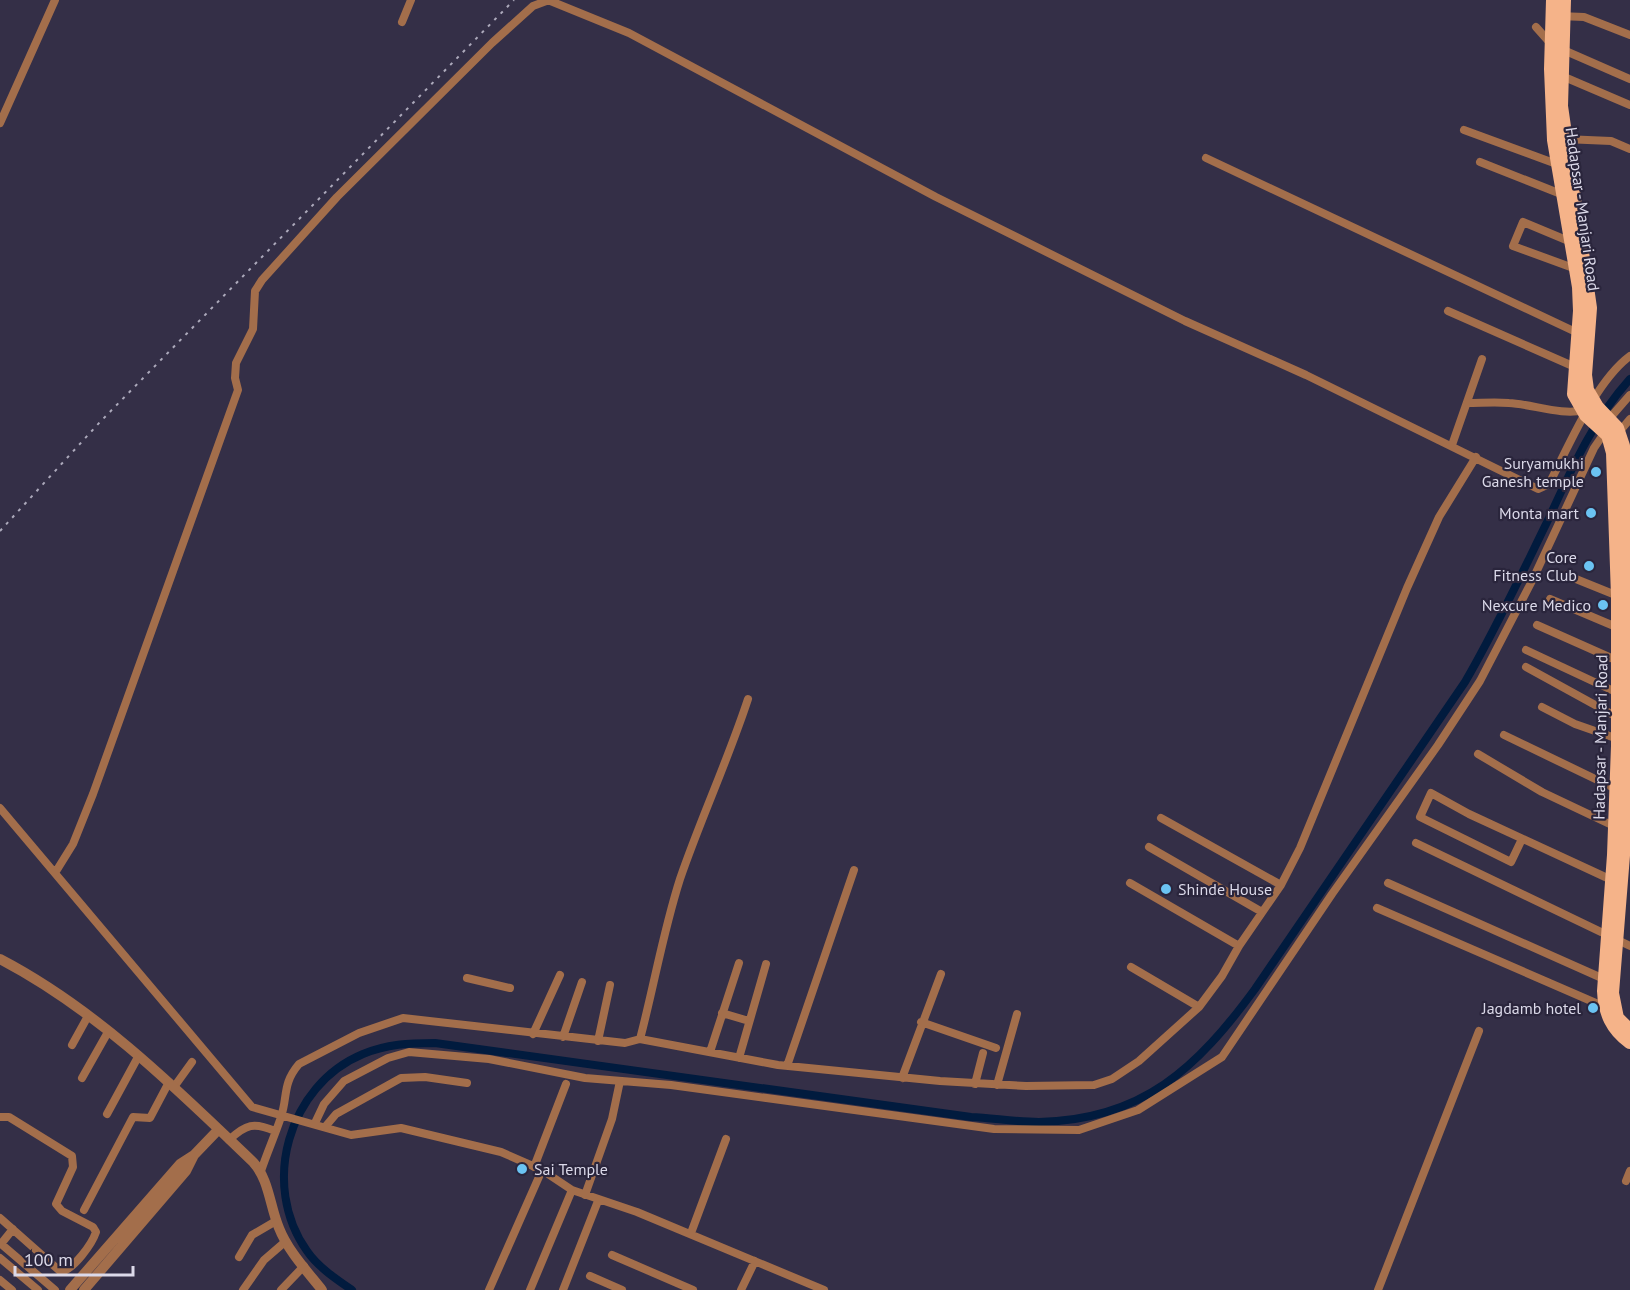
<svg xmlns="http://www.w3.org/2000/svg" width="1630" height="1290" font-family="'PT Sans',sans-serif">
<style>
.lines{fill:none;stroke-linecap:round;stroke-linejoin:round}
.canal{stroke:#011b3e;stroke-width:8}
.minor{stroke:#a36e4b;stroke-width:8}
.tertiary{stroke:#a36e4b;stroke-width:10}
.primary{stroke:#f5b389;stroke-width:14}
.rail{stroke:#aca9bb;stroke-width:2;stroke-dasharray:3 6;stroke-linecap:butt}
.poi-dot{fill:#6bc3f2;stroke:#2a253c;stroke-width:2}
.labels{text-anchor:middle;stroke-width:4.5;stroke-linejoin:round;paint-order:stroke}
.street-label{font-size:16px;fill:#dbd9e9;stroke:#2a253c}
.poi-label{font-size:16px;fill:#dbd9e9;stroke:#2a253c;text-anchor:end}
</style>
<rect width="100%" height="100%" fill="#342f47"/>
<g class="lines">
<path class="canal" d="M352,1290C336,1279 318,1267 307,1251C260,1185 288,1085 363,1054C387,1044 409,1043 435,1043L971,1117C993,1118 1016,1122 1039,1122C1143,1120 1197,1068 1255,989L1465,682C1496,629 1522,573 1549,518C1572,468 1593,420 1630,379"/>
<path class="minor" d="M548,0L629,33L936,197L1185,321L1306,375L1538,489L1549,484C1569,446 1595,382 1630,356
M1559,16L1584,17L1630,35
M402,22L411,0
M1536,27L1552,45L1630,79
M1562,76L1630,105
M0,123L55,0
M1464,130L1562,166
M1564,139L1611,141L1630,149
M1206,158L1580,334
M1480,162L1566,196
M1571,242L1523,222L1513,246L1576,269
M1448,311L1575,367
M1467,403C1481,403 1495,402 1509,403C1531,404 1564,416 1583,410
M1609,419L1630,395
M1619,432L1630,419
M1452,445L1482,359
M1566,575L1618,596
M1550,599L1621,629
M1537,625L1618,661
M1526,650L1618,693
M1526,667L1617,717
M1542,707L1575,724L1618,739
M1504,735L1616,789
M1478,754L1542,792L1618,828
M0,808L252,1107L351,1135L401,1128L501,1152L542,1170L572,1190L637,1212L824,1290
M1161,818L1281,885
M1522,839L1511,862L1420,817L1431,793L1469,814L1616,882
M1416,843L1630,946
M1149,847L1262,912
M55,873L73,844L93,794L238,390L235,378L236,363L253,329L255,291L262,280L337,197L492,43L533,6L549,0
M1130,883L1239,946
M1388,883L1604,979
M1377,908L1605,1007
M1131,967L1199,1007
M467,978L510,988
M722,1013L749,1021
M921,1022L996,1048
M533,1034L560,975
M563,1037L582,982
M640,1039L778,1065L940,1081L1026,1086L1094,1085L1112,1079L1139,1061L1199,1007L1222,976L1239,946L1281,885L1300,848L1407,588L1439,517L1476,457
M598,1041L610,985
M72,1045L88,1016
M710,1052L739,963
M739,1058L766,964
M787,1066L854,870
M82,1078L108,1032
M902,1078L941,974
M975,1084L983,1053
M997,1085L1017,1014
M174,1087L192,1062
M107,1114L138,1057
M0,1117H9L72,1156L73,1167L56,1204L62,1211L93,1227L96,1232C92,1244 74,1269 61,1272L0,1218
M315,1123L324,1104L344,1081L388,1058L409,1052L489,1059L585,1078L671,1085L994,1129L1079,1130L1138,1110L1222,1057L1332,894L1438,745L1480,681L1533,579L1594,448L1605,432
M325,1127L336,1114L401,1078L425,1077L467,1083
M229,1140C246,1124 254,1122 275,1131
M534,1167L566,1084
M261,1171C267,1153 275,1135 281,1117C288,1096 282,1084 299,1064L359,1033L403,1018L625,1043L640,1039C654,986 663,932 680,879C701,818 728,760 748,699
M1626,1181L1630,1171
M585,1195L612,1119L620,1081
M84,1210L133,1117L150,1118L169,1082
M691,1233L726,1139
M0,1243L55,1290
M1,1244L13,1229
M612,1255L693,1290
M239,1257L252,1235L276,1221
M0,1258L38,1290
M590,1276L622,1290
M0,1280L12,1290
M243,1290L264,1260L286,1241
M281,1290L304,1266
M489,1290L542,1170
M530,1290L572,1190
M563,1290L598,1201
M741,1290L755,1261
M1378,1290L1479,1031"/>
<path class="tertiary" d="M0,959C96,1009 176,1088 253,1162C269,1179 270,1207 279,1228C288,1251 307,1271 322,1290
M70,1290L180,1164L194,1155L218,1130
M84,1290L186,1171L194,1155"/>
<path class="primary" d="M1553,0L1551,69L1554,140L1579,287L1580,311L1574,394L1586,415L1608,435L1613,453L1618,596V746L1614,855L1604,991C1605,1013 1612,1029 1630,1042
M1564,0L1561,106L1590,308L1585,375L1587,390L1597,407L1617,428L1623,446L1628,626V793L1612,993L1617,1018L1630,1031"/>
<path class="rail" d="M0,531L100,422L514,0"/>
</g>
<g class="poi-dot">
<circle cx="1596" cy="472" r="6"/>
<circle cx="1591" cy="513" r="6"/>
<circle cx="1589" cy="566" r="6"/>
<circle cx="1603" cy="605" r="6"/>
<circle cx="1166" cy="889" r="6"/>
<circle cx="1593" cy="1008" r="6"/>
<circle cx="522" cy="1169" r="6"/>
</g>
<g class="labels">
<g class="street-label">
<text transform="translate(1583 209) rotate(82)" y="6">Hadapsar - Manjari Road</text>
<text transform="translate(1600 737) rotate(-89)" y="6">Hadapsar - Manjari Road</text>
</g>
<g class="poi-label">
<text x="1584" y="469">Suryamukhi<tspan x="1584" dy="18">Ganesh temple</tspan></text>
<text x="1579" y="519">Monta mart</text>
<text x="1577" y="563">Core<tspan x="1577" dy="18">Fitness Club</tspan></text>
<text x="1591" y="611">Nexcure Medico</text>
<text x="1178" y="895" text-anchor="start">Shinde House</text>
<text x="1581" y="1014">Jagdamb hotel</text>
<text x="534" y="1175" text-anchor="start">Sai Temple</text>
</g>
</g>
<path d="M15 1266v9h118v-9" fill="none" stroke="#dbd9e9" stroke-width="3"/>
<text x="24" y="1266" font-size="18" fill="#dbd9e9" stroke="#2a253c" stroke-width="4.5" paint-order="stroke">100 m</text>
</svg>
